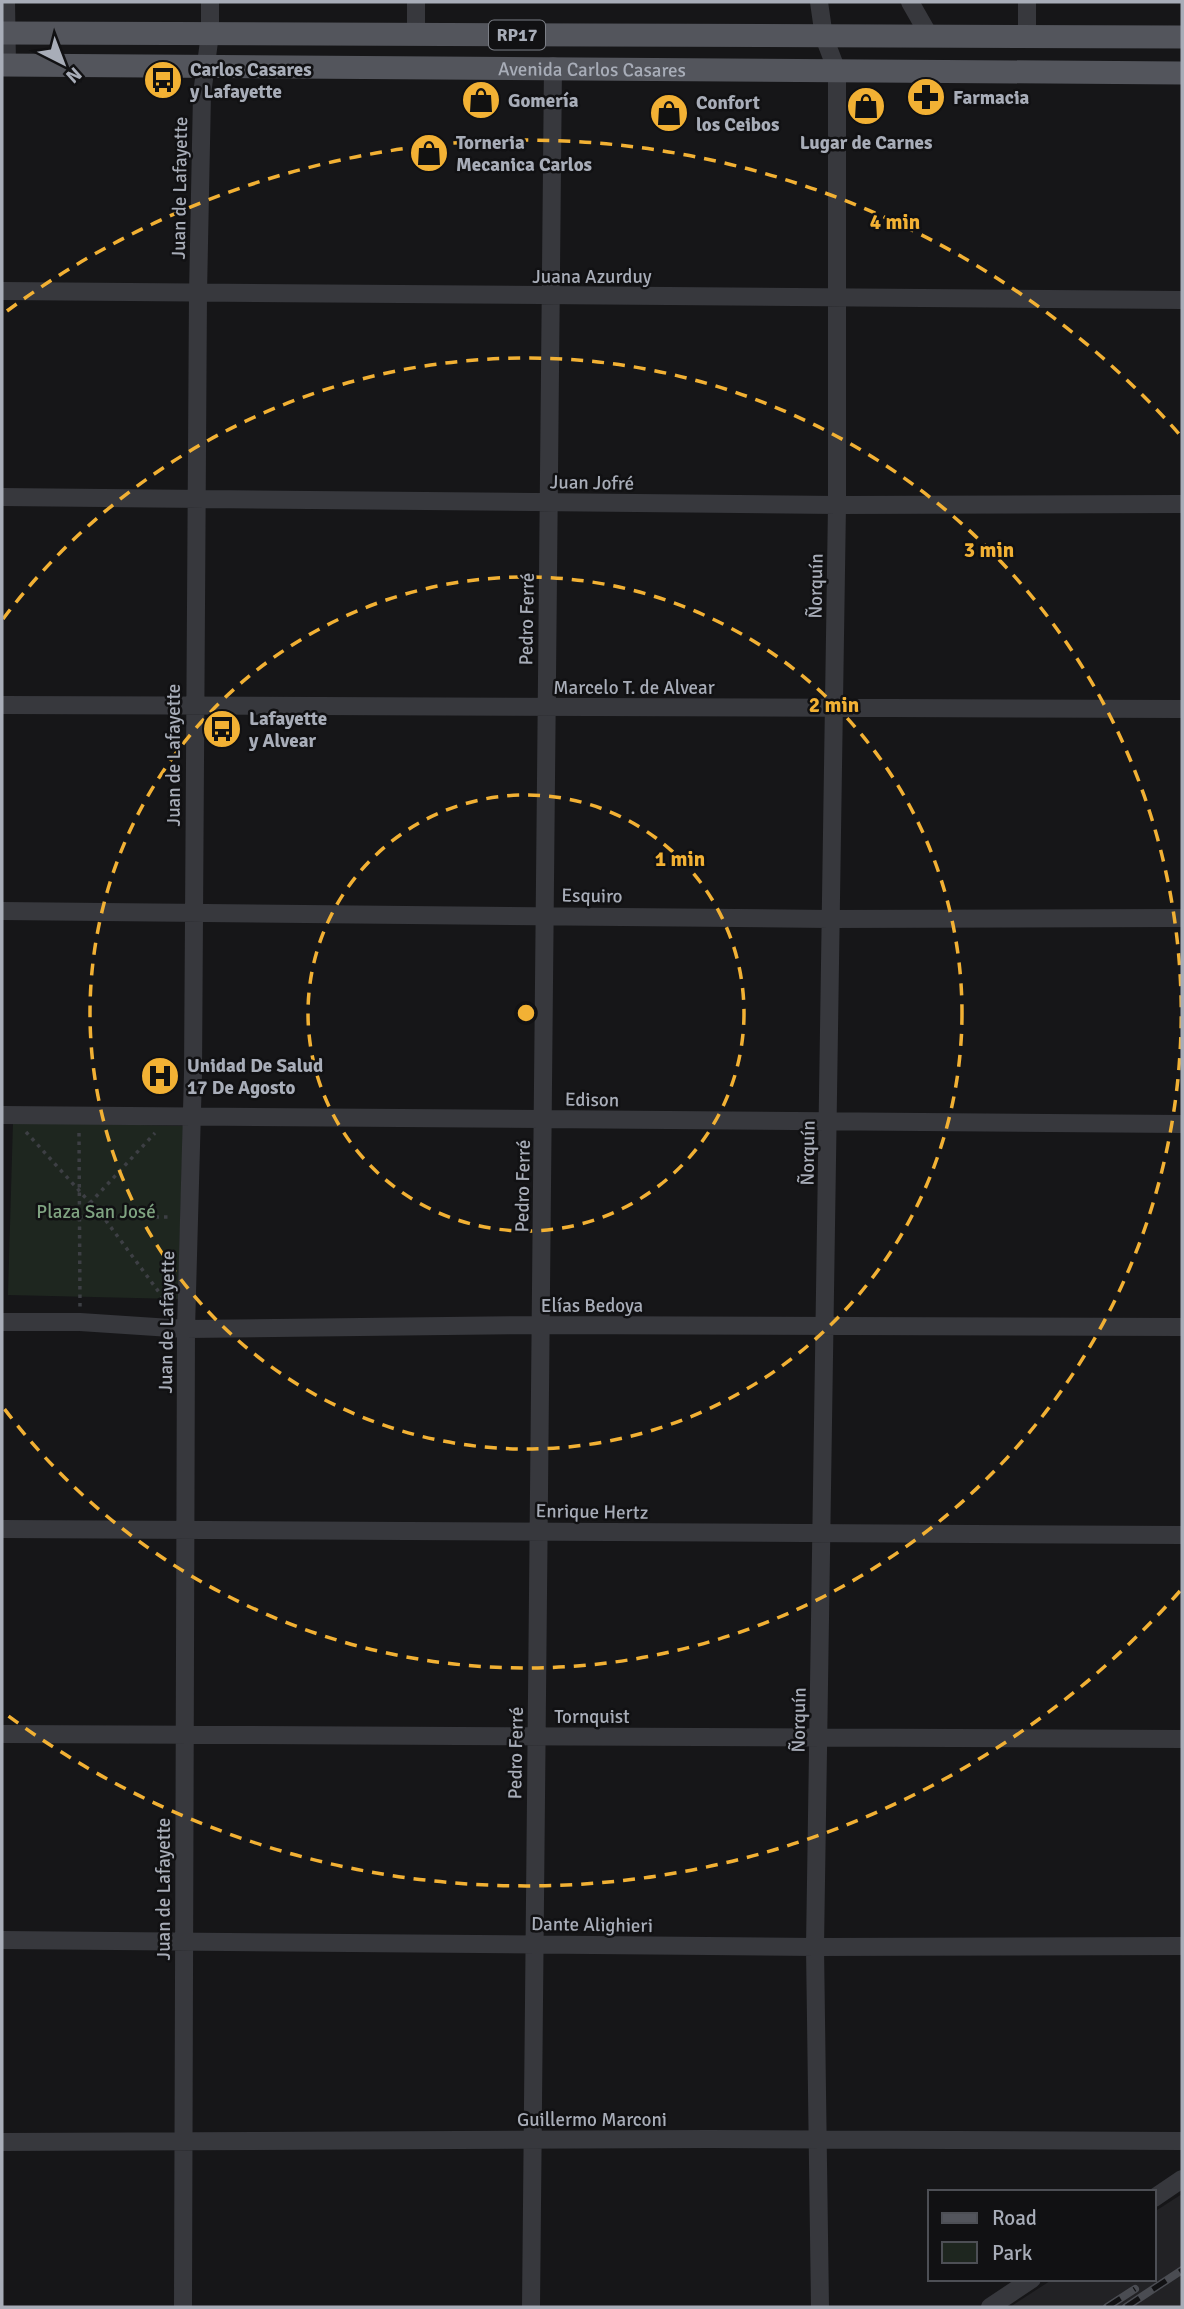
<svg xmlns="http://www.w3.org/2000/svg" width="1184" height="2309" font-family="Signika,sans-serif">
<style>
.built{fill:#222225}
.green{fill:#1e261f}
.lines{fill:none;stroke-linecap:round;stroke-linejoin:round}
.path{stroke:#3d3f44;stroke-width:3.5;stroke-dasharray:3.5 5;stroke-linecap:butt}
.minor{stroke:#37383d;stroke-width:18}
.major{stroke:#53555c;stroke-width:23}
.rail-casing{stroke:#4a4c52;stroke-width:8}
.rail{stroke:#111113;stroke-width:5;stroke-dasharray:16;stroke-linecap:butt}
.ring{fill:none;stroke:#f2b134;stroke-width:3.5;stroke-dasharray:12 9}
.labels{text-anchor:middle;stroke-width:5;stroke-linejoin:round;paint-order:stroke}
.shield{fill:#111113;stroke:#7b7e86;stroke-width:2}
.shield-label{font-size:18px;font-weight:bold;fill:#a8adb8}
.street-label{font-size:19px;fill:#a8adb8;stroke:#111113}
.poi-label{font-size:19px;font-weight:bold;fill:#a8adb8;stroke:#111113;text-anchor:start}
.park-label{font-size:19px;fill:#7fa381;stroke:#111113}
.centre{fill:#f2b134;stroke:#111113;stroke-width:3.5}
.ring-label{font-size:21px;text-anchor:middle;font-weight:bold;fill:#f2b134;stroke:#111113;stroke-width:5;stroke-linejoin:round;paint-order:stroke}
</style>
<rect width="100%" height="100%" fill="#161618"/>
<path class="built" d="M1182,2194V2307H1010L1053,2279H1154V2212Z"/>
<path class="green" d="M13,1122L183,1126L178,1299L8,1295Z"/>
<g class="lines">
<path class="path" d="M26,1132L104,1218L170,1307
M79,1133L80,1307
M90,1203L155,1133
M79,1217H172"/>
<path class="minor" d="M6,2L7,65
M416,2V34
M819,2L824,37L837,71V505L815,1947L820,2307
M910,2L930,37
M1027,2V37
M2,291L1182,300
M2,497L837,505L1182,504
M2,705L1182,709
M2,911L829,919L1182,918
M2,1115L1182,1124
M2,1322H80L186,1329L540,1325L1182,1327
M2,1529L1182,1535
M2,1734L1182,1739
M2,1940L815,1947L1182,1946
M2,2142L709,2139L1182,2141
M1154,2198L1182,2179
M183,2307L186,1329L193,1074L198,294L202,94L210,34V2
M531,2307L553,66
M990,2307L1032,2279"/>
<g class="major">
<path d="M2,33L1182,37"/>
<path id="s1" d="M2,65L1182,73"/>
</g>
<defs>
<path id="rail" d="M1107,2307L1135,2289
M1126,2307L1182,2270"/>
</defs>
<use href="#rail" class="rail-casing"/>
<use href="#rail" class="rail"/>
</g>
<g class="ring">
<circle cx="526" cy="1013" r="218"/>
<circle cx="526" cy="1013" r="436"/>
<path d="M3 619A655 655 0 1 1 3 1407"/>
<path d="M1180 1591A873 873 0 0 1 7 1715M7 311A873 873 0 0 1 1180 435"/>
</g>
<defs>
<symbol id="bus-disc" viewBox="-11 -11 22 22"><circle r="9.5" fill="#f2b134" stroke="#111113"/><path d="M-5-6H5V4H4V6H2V4H-2V6H-4V4H-5ZM-3.5-4V0h7V-4ZM-3.5 1.2v1.5H-2V1.2ZM2 1.2v1.5H3.5V1.2Z" fill="#111"/></symbol>
<symbol id="pharmacy-disc" viewBox="-11 -11 22 22"><circle r="9.5" fill="#f2b134" stroke="#111113"/><path d="M-2-6h4v4h4v4h-4v4h-4v-4h-4v-4h4Z" fill="#111"/></symbol>
<symbol id="shop-disc" viewBox="-11 -11 22 22"><circle r="9.5" fill="#f2b134" stroke="#111113"/><path d="M-5-2.5h2.3a2.7 3.5 0 0 1 5.4 0H5L5.5 6h-11ZM-1.5-2.5h3a1.5 2.3 0 0 0-3 0Z" fill="#111"/></symbol>
<symbol id="hospital-disc" viewBox="-11 -11 22 22"><circle r="9.5" fill="#f2b134" stroke="#111113"/><path d="M-5-5h3v3.5h4V-5h3V5h-3V1.5h-4V5h-3Z" fill="#111"/></symbol>
</defs>
<g fill-rule="evenodd">
<use href="#bus-disc" x="141" y="58" width="44" height="44"/>
<use href="#pharmacy-disc" x="904" y="75" width="44" height="44"/>
<use href="#shop-disc" x="459" y="78" width="44" height="44"/>
<use href="#shop-disc" x="844" y="84" width="44" height="44"/>
<use href="#shop-disc" x="647" y="91" width="44" height="44"/>
<use href="#shop-disc" x="407" y="131" width="44" height="44"/>
<use href="#bus-disc" x="200" y="707" width="44" height="44"/>
<use href="#hospital-disc" x="138" y="1054" width="44" height="44"/>
</g>
<g class="labels">
<rect class="shield" x="489" y="20.5" width="56" height="29" rx="5"/>
<g class="shield-label">
<text x="517" y="41">RP17</text>
</g>
<g class="street-label">
<text dy="7" stroke="none"><textPath href="#s1" startOffset="590">Avenida Carlos Casares</textPath></text>
<text transform="translate(179 188) rotate(-89)" y="7">Juan de Lafayette</text>
<text x="592" y="283">Juana Azurduy</text>
<text transform="translate(592 482) rotate(1)" y="7">Juan Jofré</text>
<text transform="translate(815 586) rotate(-89)" y="7">Ñorquín</text>
<text transform="translate(526 619) rotate(-89)" y="7">Pedro Ferré</text>
<text x="634" y="694">Marcelo T. de Alvear</text>
<text transform="translate(173 755) rotate(-90)" y="7">Juan de Lafayette</text>
<text transform="translate(592 895) rotate(1)" y="7">Esquiro</text>
<text transform="translate(592 1099) rotate(1)" y="7">Edison</text>
<text transform="translate(807 1153) rotate(-89)" y="7">Ñorquín</text>
<text transform="translate(522 1186) rotate(-89)" y="7">Pedro Ferré</text>
<text x="592" y="1312">Elías Bedoya</text>
<text transform="translate(166 1322) rotate(-89)" y="7">Juan de Lafayette</text>
<text transform="translate(592 1511) rotate(1)" y="7">Enrique Hertz</text>
<text x="592" y="1723">Tornquist</text>
<text transform="translate(798 1720) rotate(-89)" y="7">Ñorquín</text>
<text transform="translate(515 1753) rotate(-89)" y="7">Pedro Ferré</text>
<text transform="translate(163 1889) rotate(-90)" y="7">Juan de Lafayette</text>
<text transform="translate(592 1924) rotate(1)" y="7">Dante Alighieri</text>
<text x="592" y="2126">Guillermo Marconi</text>
</g>
<g class="poi-label">
<text x="190" y="76">Carlos Casares<tspan x="190" dy="22">y Lafayette</tspan></text>
<text x="953" y="104">Farmacia</text>
<text x="508" y="107">Gomería</text>
<text x="696" y="109">Confort<tspan x="696" dy="22">los Ceibos</tspan></text>
<text x="456" y="149">Torneria<tspan x="456" dy="22">Mecanica Carlos</tspan></text>
<text x="866" y="149" text-anchor="middle">Lugar de Carnes</text>
<text x="249" y="725">Lafayette<tspan x="249" dy="22">y Alvear</tspan></text>
<text x="187" y="1072">Unidad De Salud<tspan x="187" dy="22">17 De Agosto</tspan></text>
</g>
<g class="park-label">
<text x="96" y="1218">Plaza San José</text>
</g>
</g>
<circle cx="526" cy="1013" r="10" class="centre"/>
<g class="ring-label">
<text x="895" y="229">4 min</text>
<text x="989" y="557">3 min</text>
<text x="834" y="712">2 min</text>
<text x="680" y="866">1 min</text>
</g>
<rect width="1184" height="2309" fill="none" stroke="#a8adb8" stroke-width="7"/>
<rect x="928" y="2190" width="228" height="91" fill="#111113" stroke="#4d4f55" stroke-width="2"/>
<rect x="942" y="2213" width="35" height="10" fill="#53555c" stroke="#4d4f55" stroke-width="2"/>
<text x="992" y="2225" font-size="21" fill="#a8adb8">Road</text>
<rect x="942" y="2242" width="35" height="21" fill="#1e261f" stroke="#4d4f55" stroke-width="2"/>
<text x="992" y="2260" font-size="21" fill="#a8adb8">Park</text>
<g transform="translate(63 63) rotate(138)" stroke="#111113" stroke-width="5" paint-order="stroke">
<path d="M0-5L12 26L0 18L-12 26Z" fill="#a8adb8"/>
<text y="-10" font-size="19" font-weight="bold" text-anchor="middle" fill="#a8adb8">N</text>
</g>
</svg>
